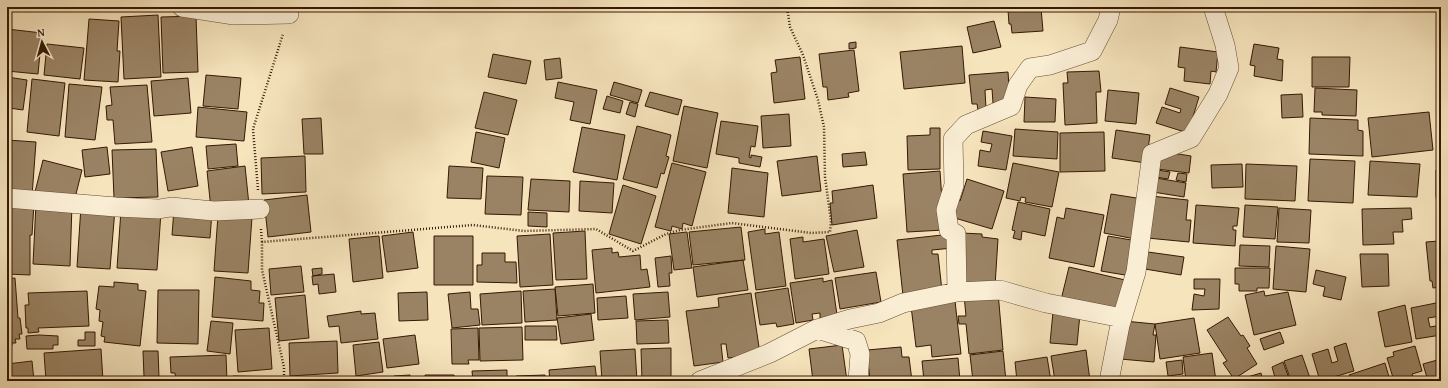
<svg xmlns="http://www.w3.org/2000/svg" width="1448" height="388" font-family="'Gentium Book Plus',serif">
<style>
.building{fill:#9a8364;stroke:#361903}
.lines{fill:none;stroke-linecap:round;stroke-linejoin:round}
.minor-casing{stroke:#664c32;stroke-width:20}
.path{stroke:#361903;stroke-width:2.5;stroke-dasharray:1 2;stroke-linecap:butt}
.minor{stroke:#f9edd4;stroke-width:19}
</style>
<rect width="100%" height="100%" fill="#f6e4bd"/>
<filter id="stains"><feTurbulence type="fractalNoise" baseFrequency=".005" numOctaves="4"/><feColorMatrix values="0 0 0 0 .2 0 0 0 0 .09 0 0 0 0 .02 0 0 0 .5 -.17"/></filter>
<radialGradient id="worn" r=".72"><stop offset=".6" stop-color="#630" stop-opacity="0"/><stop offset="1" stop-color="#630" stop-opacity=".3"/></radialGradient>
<path class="building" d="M1041,8L1043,31L1012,33L1011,24H1009L1008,10Z
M158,15L161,77L124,79L121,17Z
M196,16L198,72L163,73L161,17Z
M89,19L119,21L117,51H120L118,82L84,80Z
M994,21L1001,47L973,53L967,27Z
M7,29L42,33L38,74L7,71Z
M856,42V48L849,49V43Z
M47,44L84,48L80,79L44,75Z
M1254,44L1279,48L1277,59L1283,60L1282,81L1254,76L1255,66L1250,65Z
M962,46L965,83L904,89L900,52Z
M1180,47L1218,52L1216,72L1211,71L1210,84L1184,81L1185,68L1178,67Z
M854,50L859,91L848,93L849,97L828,100L827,87H823L819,54Z
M493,54L531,61L526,84L488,77Z
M800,57L805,99L774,103L771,73L777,72L775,60Z
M1312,57H1350L1349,87H1312Z
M560,58L562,78L546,80L544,60Z
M1099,71L1101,92H1096L1097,123L1065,125L1063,83H1068L1067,72Z
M1008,72L1010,101L993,103L992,89L985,90L986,109L978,110L977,104H972L969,75Z
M206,75L241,78L238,109L203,106Z
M7,77L27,80L23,110L9,108L11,94H7Z
M188,78L191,113L154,116L151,81Z
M32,79L65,83L59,136L27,132Z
M558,82L597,90L590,124L570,120L574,102L555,98Z
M614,82L642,90L638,103L610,95Z
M69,84L102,87L95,140L65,137Z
M147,85L152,142L115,144L113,120H107L106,106L112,105L110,87Z
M1170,88L1199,97L1188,133L1156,123L1162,107L1180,113L1181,109L1165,104Z
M1315,88L1357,90L1356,116L1322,115V112H1314Z
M1108,90L1139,93L1136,124L1105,121Z
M484,92L517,100L508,135L475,128Z
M650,92L682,100L678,115L645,106Z
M1302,94L1303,117L1282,118L1281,95Z
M607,96L623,101L620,113L603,109Z
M1025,97L1056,99L1055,122H1024Z
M630,102L638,104L635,117L626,114Z
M684,106L718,113L707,168L673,161Z
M198,107L247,112L244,141L196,137Z
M1429,112L1433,150L1372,157L1368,118Z
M789,114L791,146L763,148L761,116Z
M321,118L323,154H304L302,119Z
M1310,118L1358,120V130L1363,131V156L1309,154Z
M721,121L758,126L755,147L751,146L749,157L751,158V155L762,157L760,167L739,163V158L716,154Z
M637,126L671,135L666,156L669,157L664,174L661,173L657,188L623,179Z
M582,127L625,135L617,180L573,172Z
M930,128H940V169L908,170L907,136L930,135Z
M1015,129L1058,132L1057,159L1013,156Z
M1116,130L1150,135L1146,163L1112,158Z
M983,131L1012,136L1006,170L978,166L980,150L990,152L992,144L981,142Z
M476,132L505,138L499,168L471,162Z
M1104,132L1105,171L1060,172V133Z
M7,140L36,142L32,196L7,194Z
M236,144L238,166L208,169L206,146Z
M107,147L110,174L85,177L82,150Z
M192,147L198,186L168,191L161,152Z
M156,149L158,197L114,198L112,150Z
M1160,151L1191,156L1189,173L1157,169Z
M865,152L867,165L843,167L842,154Z
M305,156L306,192L262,194L261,158Z
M817,156L821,191L782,196L777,161Z
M1310,159L1355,161L1353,203L1308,201Z
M43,160L82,170L74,202L35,192Z
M1370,161L1420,164L1417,197L1368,195Z
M672,163L706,172L692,226L683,223L682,229L672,226L671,231L655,227Z
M1013,163L1059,172L1052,207L1025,202L1026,198L1021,197L1020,201L1006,198Z
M1242,164L1243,187L1212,188L1211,165Z
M1246,164L1297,166L1295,201L1245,199Z
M245,166L249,205L211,209L207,171Z
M449,166L483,168L481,199L447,198Z
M732,168L768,173L764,217L728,213Z
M1157,170L1170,172L1168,179L1156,177Z
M1436,170H1441V209H1438L1436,196Z
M940,171L944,230L907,232L903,174Z
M1178,173L1187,174L1186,182L1176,180Z
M487,176L523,177L521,215L485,214Z
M1156,178L1186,183L1184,197L1153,192Z
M531,179L570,181L569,212L528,210Z
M967,179L1004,191L992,229L948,216L954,199L960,201Z
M580,181L614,183L612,213L579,211Z
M623,185L656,196L641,244L609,234Z
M873,185L877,218L832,225L830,203H833L832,191Z
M1111,194L1143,199L1135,239L1104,233Z
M307,195L311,232L268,237L264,200Z
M1151,196L1188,200L1186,220H1191L1189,242L1147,238Z
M7,201L34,203L32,235H30V275L7,274Z
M1018,202L1050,209L1045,236L1022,231L1021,240L1013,238L1015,231L1012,230Z
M36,203L72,204L70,266L33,264Z
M1196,205L1239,208L1237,226H1233V230H1236L1235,246L1193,243Z
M1245,205L1278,207L1275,239L1243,237Z
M81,206L115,209L110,269L77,267Z
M1066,208L1104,215L1094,267L1049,258L1057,217L1064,219Z
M1279,208L1311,210L1309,243L1277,242Z
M1411,208L1412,219L1402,220L1403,232H1393L1394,244L1363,245L1362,209Z
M174,209L212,212L210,238L172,235Z
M121,210L161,212L157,270L117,268Z
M528,212L547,213V227L528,226Z
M218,215L252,217L248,273L214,271Z
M1438,223H1441V287L1433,288L1432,281H1430L1426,242L1439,241Z
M741,227L745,260L693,265L689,232Z
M765,229V234L779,232L786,286L756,290L748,232Z
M857,230L864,267L834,272L826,236Z
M585,231L587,279L556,280L553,233Z
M413,232L418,268L387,272L382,236Z
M687,232L692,268L674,270L669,234Z
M962,233L982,234V237L998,239L995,286L958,284Z
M550,234L553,285L520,287L517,236Z
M951,234L953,248L932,250V254H938L942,291L903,296L897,240Z
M379,236L383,278L353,282L349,239Z
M434,236H473V285H434Z
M1108,236L1137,241L1131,276L1101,271Z
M803,237V242L824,239L829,274L795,279L790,239Z
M1240,245L1270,246L1269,267L1239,266Z
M1276,246L1310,249L1306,292L1273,289Z
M612,248V253L618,252L619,257L640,255L641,270L647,269L650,287L596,293L592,250Z
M1148,252L1184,257L1181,275L1145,269Z
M482,253H505V262H516L517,283L477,282V265H482Z
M1360,254H1388L1389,286L1362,287Z
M671,256L672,273H669L670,286L658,287L655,258Z
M743,260L748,290L697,297L693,267Z
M301,266L304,292L271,295L269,269Z
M1069,267L1125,280L1116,314L1061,300Z
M322,268V274L313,276L312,269Z
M1235,268H1270L1269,288H1257V291H1239V284H1235Z
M1316,270L1346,277L1341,300L1323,296L1325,287L1313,284Z
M876,272L881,302L840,309L835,278Z
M334,274L336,292L319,294L318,284L313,285L312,276Z
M215,277L251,281V290L260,291L259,303H264L263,321L212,317Z
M15,278L18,318H20L22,334H19L20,339H15L16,343H12V346H7V279Z
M823,278V282L832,280L837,315L820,318V313L812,314L813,320L796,323L790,283Z
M1194,279H1220L1219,309L1192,310L1194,294L1204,296L1205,289H1194Z
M114,282L138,284V290L146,291L140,346L104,342L105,337L101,336L103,322L99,321L100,310L96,309L99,286L114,287Z
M593,284L595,313L558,316L555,287Z
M788,288L794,324L777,327L776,323L760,325L755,293Z
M555,289L557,320L525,322L523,291Z
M158,290H199L198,344L157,343Z
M87,291L89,326L38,328L39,332L28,333V328H26L25,305H29L28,293Z
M521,291L522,323L482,325L480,294Z
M1264,291L1265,296L1288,292L1296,325L1254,335L1245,295Z
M427,292L428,320L399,321L398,293Z
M470,292L471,309H478L480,325L452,328L448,294Z
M668,292L670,317L635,320L633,294Z
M998,292L1003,350L969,354L966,324H959L958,316H966L964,295Z
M751,293L760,354L728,358L726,344H721L723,362L694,366L686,311L719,307L718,298Z
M305,295L309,338L279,341L275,298Z
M626,296L628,318L598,320L597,298Z
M955,301L961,354L932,357L931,345L916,347L911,306Z
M1441,302V316L1428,318L1430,327L1441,325V335L1416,339L1411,308Z
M1405,305L1412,342L1385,347L1378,312Z
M361,311V314L375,313L378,339L341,343L339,326L329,327L327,316Z
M1053,312L1080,314L1077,345L1050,343Z
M591,314L594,340L561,344L557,318Z
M1228,317L1241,336L1243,335L1250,346L1247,348L1257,364L1234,379L1223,363L1227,361L1207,330Z
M1194,318L1200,353L1160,359L1155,324Z
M668,320L669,343L637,344L636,321Z
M211,321L233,323L230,354L207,351Z
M1124,321L1155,324L1153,335H1156L1154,362L1120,359Z
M525,326H556L557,340H525Z
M522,327L523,360L480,361L479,328Z
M269,328L272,369L238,372L235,330Z
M478,328L479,360H468L469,364H452L451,329Z
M85,332H95V346H78V340H85Z
M1280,332L1284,343L1264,350L1260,339Z
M39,335L58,336V345H53V349H27L26,336Z
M415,335L419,364L387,368L383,339Z
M337,341L338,373L290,376L289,343Z
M379,342L383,372L356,376L353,345Z
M1346,343L1354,371L1320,381L1312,354L1328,349L1332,363L1338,361L1334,347Z
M842,345L847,381H813L809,349Z
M1415,346L1422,371L1412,374L1413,376L1394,381L1387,358L1394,356L1393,352Z
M901,347L902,357H909L912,381H870L867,350Z
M671,348V381H642L641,349Z
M101,349L103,381H46L44,353Z
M635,349L637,381H602L600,351Z
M1086,350L1090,381H1055L1051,356Z
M143,351H158L159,377H144Z
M1003,351L1006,381H973L970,355Z
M1212,353L1216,381H1186L1183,357Z
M226,355L227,381H176L175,373H171L170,357Z
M1302,355L1311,381H1291L1284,361Z
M1047,357L1051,381H1017L1015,362Z
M958,358L960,381H924L922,361Z
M1441,359V381H1428L1423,364Z
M1182,360L1183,374L1168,376L1166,362Z
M32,361L34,381H7V364Z
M1283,362L1290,381H1276L1272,367Z
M1385,363L1389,377L1375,381H1351L1349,375Z
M595,366L597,381H550L549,370Z
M507,370V381H473L472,371Z
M1261,373L1263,381H1234Z
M410,375V381H394V376Z
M425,375H454L455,381H425Z
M545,375V381H516V376Z
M233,376L281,377V381H233Z
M1184,376L1185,381H1166L1165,379Z
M365,378L366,381H340L339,379Z"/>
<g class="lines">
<defs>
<path id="minor" d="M182,7L234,15L289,14
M7,198L116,207L159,209L171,207L214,211L260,209
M957,292L956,234L949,230L946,210L954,185L953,139L966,125L1011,106L1018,85L1030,68L1050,65L1092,51L1108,20L1111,7
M817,329L850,319L879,313L903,303L957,292L1000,290L1046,303L1122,318
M700,381L770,353L817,329L856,341L860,354L858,381
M1109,381L1120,325L1136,272L1152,154L1191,138L1218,94L1229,68L1225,45L1213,7"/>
</defs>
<use href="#minor" class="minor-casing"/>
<path class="path" d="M258,190L253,129L283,34
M261,229L262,242
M284,381V367L262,270V242L473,225L524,231L596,229L633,251L666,234L680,230L732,223L811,233L830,232L831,221L825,177L824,127L818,100L803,55L790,27L787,7"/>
<use href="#minor" class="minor"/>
</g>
<rect width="1448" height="388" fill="none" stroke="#f6e4bd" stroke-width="24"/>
<rect x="8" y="8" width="1432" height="372" fill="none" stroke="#361903" stroke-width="2"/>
<rect x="12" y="12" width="1424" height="364" fill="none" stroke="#361903"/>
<g transform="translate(42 42) rotate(354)" stroke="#f9edd4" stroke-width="3" paint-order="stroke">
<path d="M0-3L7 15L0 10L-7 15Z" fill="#361903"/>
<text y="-6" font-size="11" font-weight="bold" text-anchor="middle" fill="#361903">N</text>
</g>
<rect width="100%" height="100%" filter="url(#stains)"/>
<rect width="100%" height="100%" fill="url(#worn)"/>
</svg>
